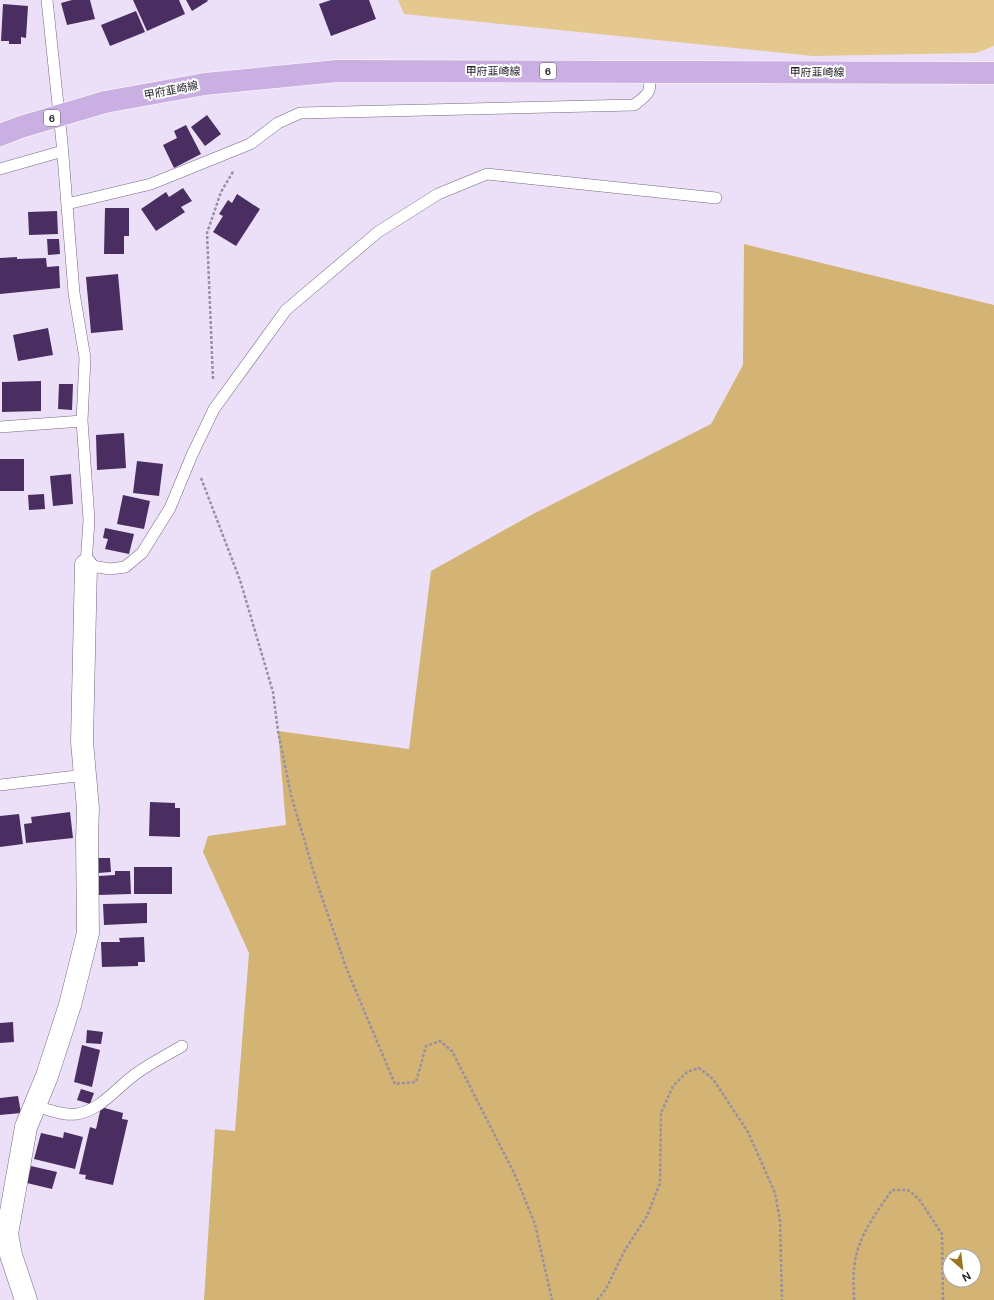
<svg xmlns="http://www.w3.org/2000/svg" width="994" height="1300" font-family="'DM Sans','Noto Sans JP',sans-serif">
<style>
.green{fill:#e5c88d}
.forest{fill:#d3b474;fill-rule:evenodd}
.building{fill:#4a2e61}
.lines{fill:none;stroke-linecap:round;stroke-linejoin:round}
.service-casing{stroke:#746a7f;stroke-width:12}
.minor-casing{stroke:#746a7f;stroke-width:23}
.primary-casing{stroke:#fff;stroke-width:23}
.path{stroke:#988fa1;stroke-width:2.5;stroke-dasharray:3 2;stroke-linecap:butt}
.service{stroke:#fff;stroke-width:11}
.minor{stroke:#fff;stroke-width:22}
.primary{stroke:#caafe2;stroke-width:22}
.primary-bridge-casing{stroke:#fff;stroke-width:23;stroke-linecap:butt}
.primary-bridge{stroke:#caafe2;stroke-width:22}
.labels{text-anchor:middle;stroke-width:4;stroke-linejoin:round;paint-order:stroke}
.shield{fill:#fff;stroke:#646267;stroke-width:1}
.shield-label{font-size:10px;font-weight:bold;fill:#221e26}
.street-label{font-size:11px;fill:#221e26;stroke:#fff}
</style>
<rect width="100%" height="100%" fill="#ece0f8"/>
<path class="green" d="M398,0H994V46L976,53L813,56L404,14Z"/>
<path class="forest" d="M744,244L994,305V1300H204L215,1129L235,1131L249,953L203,852L208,836L286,825L278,731L409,749L431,571L533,514L711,424L743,365ZM950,1256H974V1280H950Z"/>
<path class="building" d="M72,0H90L95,19L67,25L61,3Z
M133,0H179L185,14L147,31Z
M186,0H207L208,1L192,11Z
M331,0H369L376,19L331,36L319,4Z
M3,4L28,6L26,38L21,37V44H9V41H1Z
M136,11L145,32L110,46L101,25Z
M207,115L221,134L205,146L191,127Z
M186,125L201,154L174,168L163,145L177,138L174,131Z
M183,188L192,201L181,207L185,212L156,231L141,209L166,192L169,197Z
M237,194L260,209L236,246L213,232L223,216L219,214L228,200L232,203Z
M105,208H129V236H124V254H104Z
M57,211L58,234L29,235L28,212Z
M47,239H59L60,254L48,255Z
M17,257V259L46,258L47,267L59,266L60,288L0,294V258Z
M118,274L123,330L91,333L86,277Z
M48,328L53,355L18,361L13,335Z
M41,381V411L2,412V382Z
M59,384H73L72,410L58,409Z
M124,433L126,468L97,470L96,435Z
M0,459H24V491H0Z
M137,461L163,464L159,496L133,493Z
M71,474L73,504L53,506L50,476Z
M44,494L45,509L29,510L28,495Z
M123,495L150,501L144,529L117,524Z
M105,528L134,534L129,554L105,549L108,539L103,538Z
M150,802L175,803V808H180V837L149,836Z
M70,812L73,838L26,843L24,824L32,823L31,817Z
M19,814L23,844L0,847V816Z
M97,858H110L111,872L98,873Z
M134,867H172V894H134Z
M115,871H130L131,894L99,895V876L115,875Z
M147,903V923L104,925L103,904Z
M144,937L145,962H138V966L102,967L101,942H120L119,938Z
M13,1022L14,1042L0,1043V1023Z
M87,1030L103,1032L101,1044L86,1043Z
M82,1045L100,1050L92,1087L74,1082Z
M81,1089L94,1093L90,1104L77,1100Z
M18,1096L21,1113L0,1115V1098Z
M101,1107L123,1113L122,1119L128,1120L113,1185L85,1179L86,1175L79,1174L90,1127L96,1129Z
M64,1132L83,1137L75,1169L34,1159L41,1133L63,1138Z
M31,1166L57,1172L52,1189L27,1183Z"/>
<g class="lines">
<defs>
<path id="service" d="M47,0L62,143L74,293L85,358L82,421L89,520L86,565L110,569L125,567L142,553L170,508L192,455L214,409L286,310L378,232L438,194L487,174L716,198
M0,169L63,151
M67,204L151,184L250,144L278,123L300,113L634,105C651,93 651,91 649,72
M0,427L82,421
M0,785L85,775
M35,1106C48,1109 63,1116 77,1114C101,1110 118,1086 137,1073C151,1063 167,1055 182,1046"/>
<path id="minor" d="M26,1300L11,1255L7,1234L26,1127L47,1076L70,1005L88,933L87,839L88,808L82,742L86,565"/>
<path id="primary" d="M105,102L205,84L337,71L994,73"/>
</defs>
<use href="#service" class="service-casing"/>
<use href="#minor" class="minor-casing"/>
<use href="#primary" class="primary-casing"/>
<path class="path" d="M213,379L207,233L221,192L234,170
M201,478L240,580L273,692L278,731L291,795L317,883L347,970L395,1084L416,1082L426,1046L440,1041L452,1051L515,1175L535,1224L552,1300
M597,1300L606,1289L625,1250L647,1216L660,1183L661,1113L673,1086L687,1072L699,1068L713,1079L748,1132L775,1193L780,1220L782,1300
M854,1300C854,1290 853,1279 854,1269C856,1239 876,1213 892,1190H908L919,1199L942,1234L943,1300"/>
<use href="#service" class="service"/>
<use href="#minor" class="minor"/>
<use href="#primary" class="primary"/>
<defs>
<path id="primary-bridge" d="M0,135L21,127L105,102"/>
</defs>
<use href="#primary-bridge" class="primary-bridge-casing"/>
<use href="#primary-bridge" class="primary-bridge"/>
</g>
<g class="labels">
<g class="shield">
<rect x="540" y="63" width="16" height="16" rx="3"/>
<rect x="44" y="110" width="16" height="16" rx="3"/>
</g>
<g class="shield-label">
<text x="548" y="75">6</text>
<text x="52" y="122">6</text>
</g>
<g class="street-label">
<text x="493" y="75">甲府韮崎線</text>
<text x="817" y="76">甲府韮崎線</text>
<text transform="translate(171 90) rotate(-11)" y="4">甲府韮崎線</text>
</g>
</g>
<g transform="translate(962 1268) rotate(152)"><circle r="19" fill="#ffffff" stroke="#a7a5a8"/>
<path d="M0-3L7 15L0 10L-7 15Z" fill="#997520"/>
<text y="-6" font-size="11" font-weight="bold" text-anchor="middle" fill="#221e26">N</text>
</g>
</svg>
